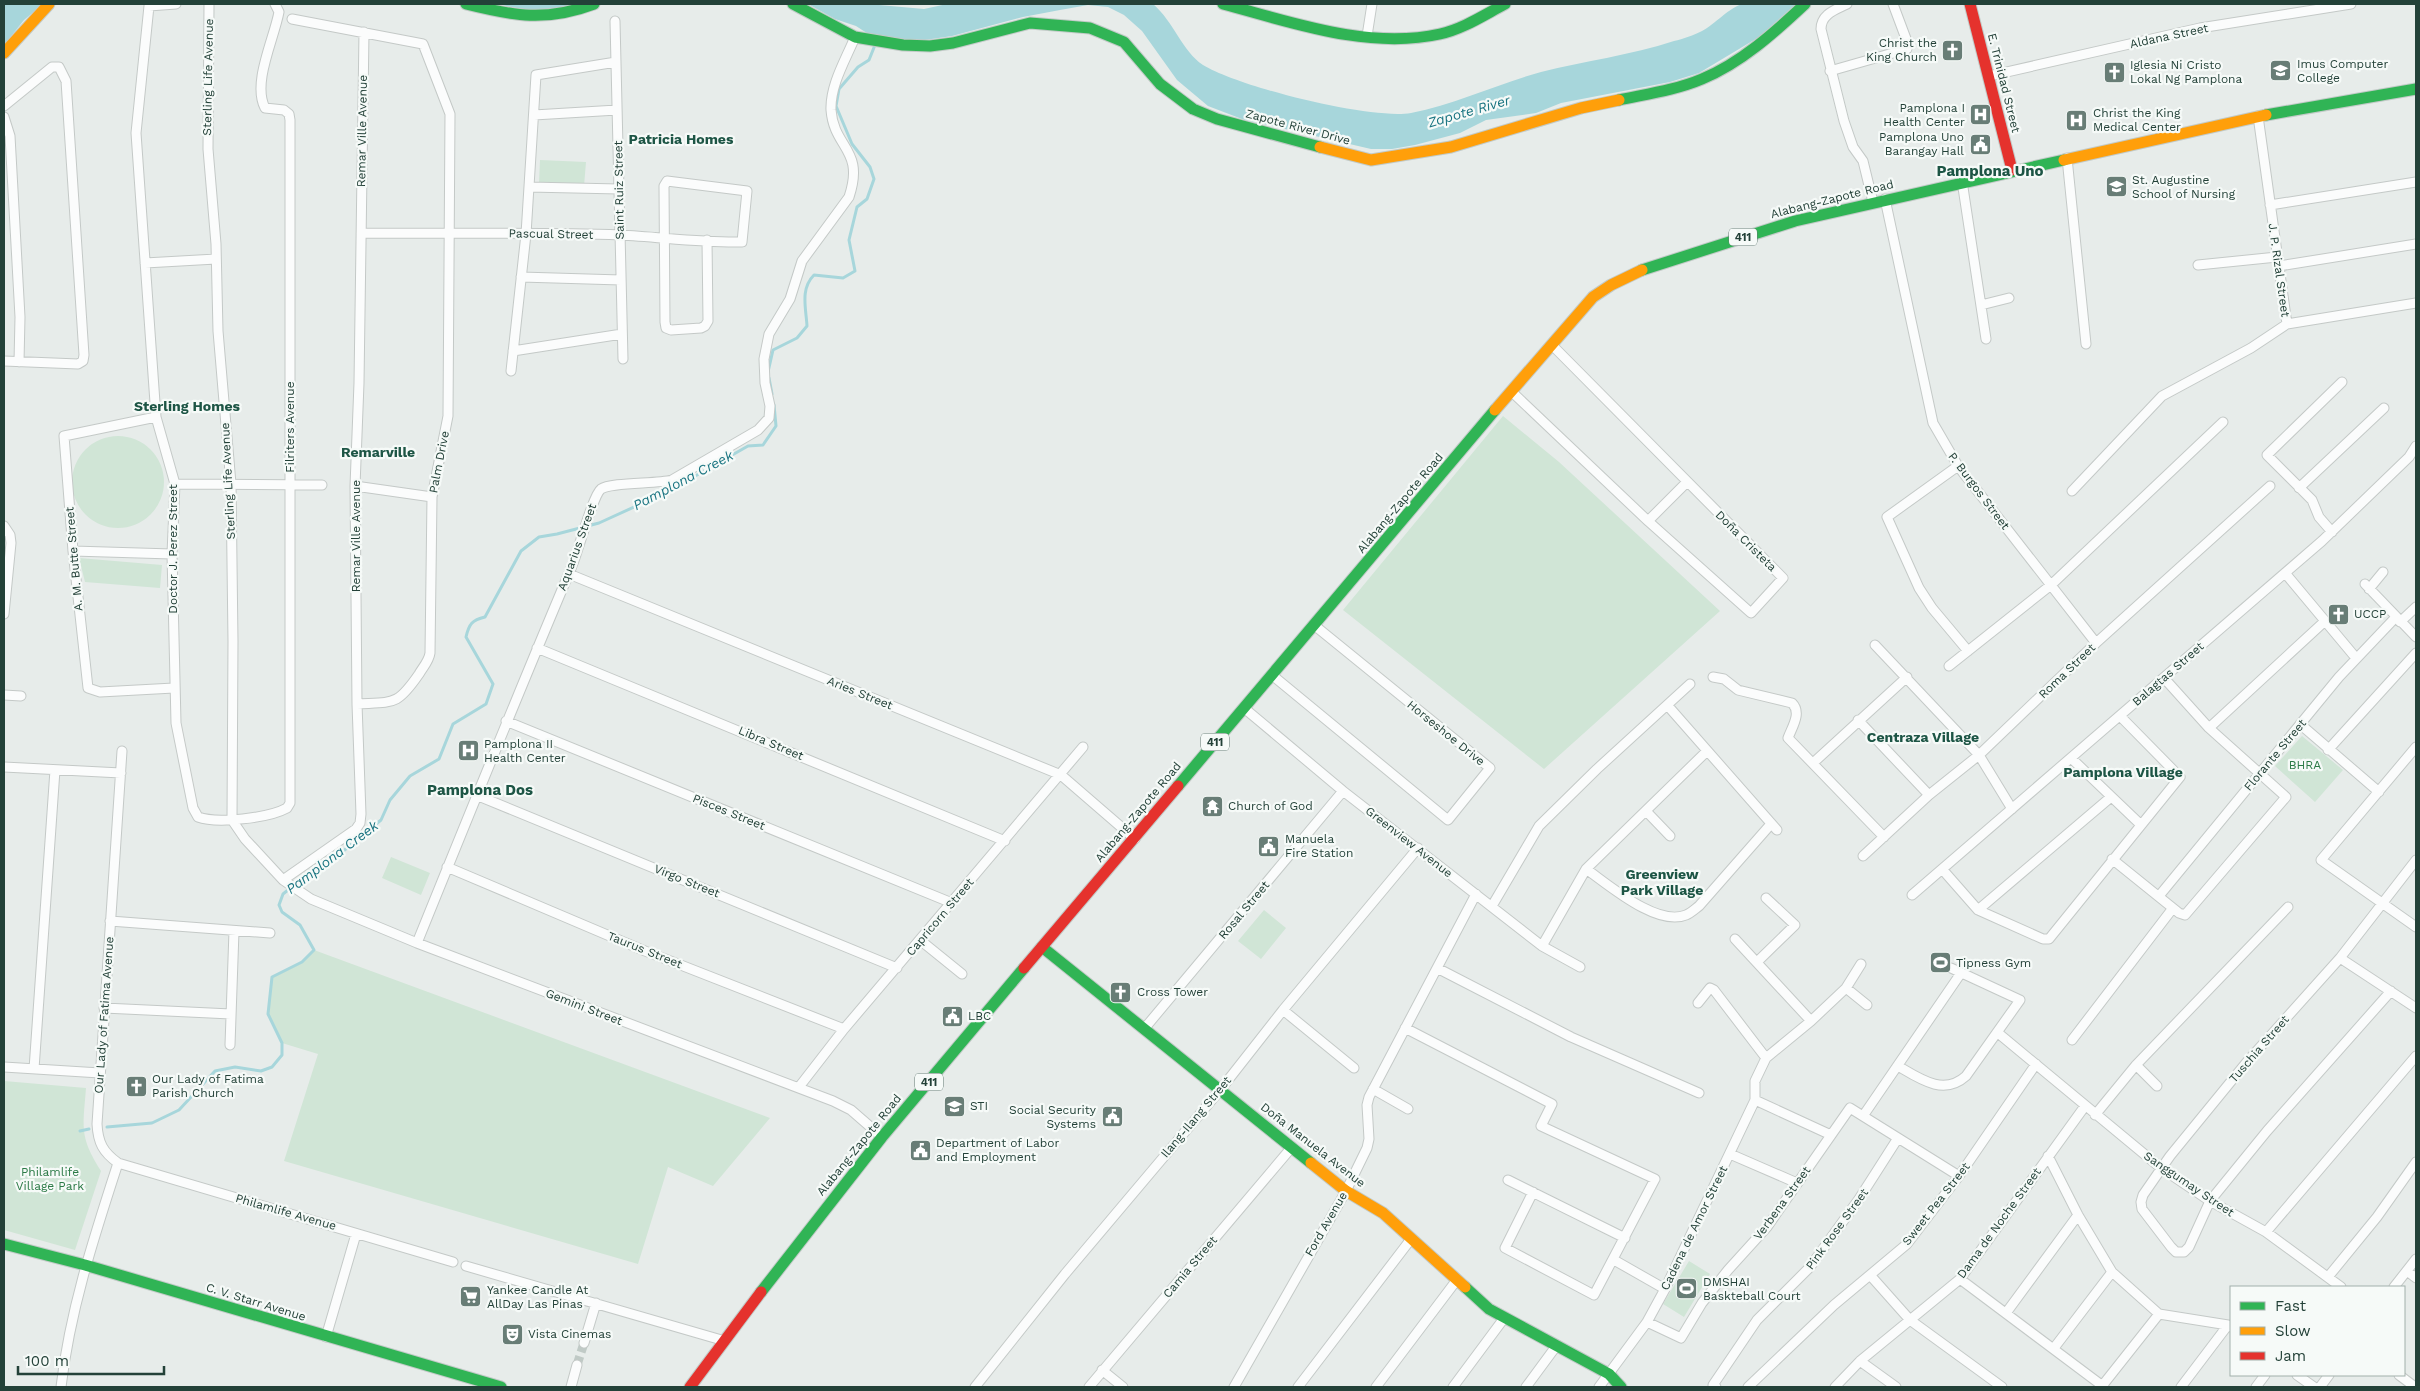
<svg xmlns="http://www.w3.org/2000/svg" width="2420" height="1391" font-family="'Work Sans',sans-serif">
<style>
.green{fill:#d0e5d6}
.water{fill:#a7d6db}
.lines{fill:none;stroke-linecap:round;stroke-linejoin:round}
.stream{stroke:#a7d6db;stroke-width:3}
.street-tunnel{stroke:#c0cac6;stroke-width:9;stroke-dasharray:9 4.5;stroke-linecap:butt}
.street-casing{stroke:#c4c9c7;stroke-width:11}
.fast-casing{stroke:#c2cac7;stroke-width:13}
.slow-casing{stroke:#c2cac7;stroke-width:13}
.jam-casing{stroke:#c2cac7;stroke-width:13}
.street{stroke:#fbfcfc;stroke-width:9}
.fast{stroke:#30b455;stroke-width:11}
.slow{stroke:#ff9f0a;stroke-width:11}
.jam{stroke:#e5322d;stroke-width:11}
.labels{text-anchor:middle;stroke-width:4.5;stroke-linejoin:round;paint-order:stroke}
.shield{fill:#f6faf8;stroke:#627872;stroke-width:1}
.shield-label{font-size:11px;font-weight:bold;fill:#234138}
.street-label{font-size:12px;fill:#234138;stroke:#f6faf8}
.poi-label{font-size:12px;fill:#234138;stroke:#f6faf8;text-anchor:start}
.park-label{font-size:12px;fill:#2b7a46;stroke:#f6faf8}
.water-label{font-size:14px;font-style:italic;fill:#197481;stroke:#f6faf8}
.neighbourhood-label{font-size:14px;font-weight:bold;fill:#1d5545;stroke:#f6faf8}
.quarter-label{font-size:15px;font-weight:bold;fill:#1d5545;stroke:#f6faf8}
</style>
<rect width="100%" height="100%" fill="#e7ecea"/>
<path class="green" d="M540,160L586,162L584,186L539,184Z
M1503,416L1559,462L1720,611L1544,769L1343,610Z
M72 482a46 46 0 1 1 92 0a46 46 0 1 1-92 0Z
M79,558L162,565L160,588L85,582Z
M2302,736L2343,770L2315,802L2275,766Z
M391,857L430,873L421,895L382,878Z
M1264,910L1286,928L1261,959L1238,941Z
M314,950L770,1118L713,1186L668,1167L638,1264L284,1161L318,1054L282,1043L268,1014L272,977L302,962Z
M4,1081L86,1088C83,1128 79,1136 101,1171L75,1250L4,1230Z
M1689,1261L1710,1274L1684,1317L1663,1304Z"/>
<path class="water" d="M4,4H43L24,20L4,45Z
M497,4H580C552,15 525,10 497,4Z
M808,4H868L924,9L947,4H1153C1174,22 1182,51 1203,65C1239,87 1370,120 1411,113C1456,104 1497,84 1541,72C1585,61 1631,55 1674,41C1683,39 1694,35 1702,31C1714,25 1731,6 1743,4C1760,1 1779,4 1796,4L1759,37L1699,73L1670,82L1561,103L1536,113L1486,120L1460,133L1415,145L1392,149H1371L1242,119L1208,106L1177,80L1142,31L1124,15L1108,7L1088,5L1060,10L1023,17L952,36L918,41L876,39L856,26L835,19Z"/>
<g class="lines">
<path class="stream" d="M768,372L773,350L797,338L807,326C806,308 800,289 814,275L843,278L855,271L849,240L857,207L867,199L874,179L870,167L852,144L836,106L839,89L858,67L869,60L875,45
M769,378L772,394
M107,1127L152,1123L179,1110L215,1071L235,1067L261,1071L272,1067L282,1055V1043L268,1014L272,977L302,962L314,950L300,925L282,912L279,905L283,894L304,877L336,857L381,820L390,800L410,776L439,759L453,724L486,704L493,684L466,637C469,624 472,620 485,617L521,551L539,537L557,534L599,523L667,492L748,446L763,445L776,426L774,405
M80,1131L89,1129"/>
<path class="street-tunnel" d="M577,1365L584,1343"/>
<defs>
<path id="street" d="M176,4L149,6L136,133L156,417L175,484L172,554L176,723L193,808L198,817C217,824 269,818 287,808L290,803V120L289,114L284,110L265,108C252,83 274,39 279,12L275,4
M209,4L208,149L216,244L218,331L231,484L233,641L232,820L245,839L283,880L311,899L417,943L833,1101L851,1110L882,1137
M1847,4C1835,10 1821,14 1821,29L1844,121L1853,147L1863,161L1873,202
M292,19L423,44L450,114L448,416L432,497L430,653C429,661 423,667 419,674C397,706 394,702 357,704
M615,21L623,359
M1367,36L1372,4
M1830,71L1907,49L1908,44L1893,4
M1989,76L2200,28L2351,4
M4,106L52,67H59L66,81L84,355L83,361L78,364L4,361
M534,115L617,110
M2258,116L2287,324
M4,117L10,136L20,317L19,362
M2067,158L2086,344
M1962,181L1986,339
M529,187L619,189
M1885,199L1933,423L1958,466L2096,643
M2270,205L2416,182
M361,233C447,234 534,232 620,235C661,237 702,243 742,242L747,191L667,181L664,186L665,322L666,328L671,330L701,328L705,326L708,321L707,240
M145,263L216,259
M2198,265L2277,257
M2279,266L2416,244
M521,277L621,280
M1981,305L2009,298
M513,351L622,334
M511,371L526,234L536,75L616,62
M1512,392L1648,521L1751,613L1783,578L1552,345
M156,417L64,436L73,551L88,688L100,692L174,688
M1958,466L1887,517L1919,588L1932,608L1968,651
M175,484L322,485
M355,486L432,497
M2299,488L2384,408
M2072,491L2162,396L2251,348L2287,324L2416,303
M1648,521L1687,482
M4,526L10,535L11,543L4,614
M2332,532L2319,517L2312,500L2267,455L2342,382
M73,551L172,554
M2285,573L2356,658
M569,574L1061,775L1135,839
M2365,584L2416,637
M2369,589L2383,572
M2400,622L2416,607
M1875,645L1979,755L2012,809
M537,648L1005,841
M1949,666L2051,585L2223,422
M1272,675L1448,820L1490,768L1314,625
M1713,677L1724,679L1738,690L1792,703C1802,713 1792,727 1788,738L1884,837
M4,695L21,696
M1668,706L1777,830
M1244,708L1343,791L1542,946L1580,967
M1858,720L1929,795
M506,721L952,903
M2300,724L2379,792
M2209,728L2325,621
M2416,747L2321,860L2416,927
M2328,750L2416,653
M122,751L97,1124C98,1143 103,1152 118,1163L453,1262
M2071,758L2140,824
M1813,763L1907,677
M4,767L121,773
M476,795L897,968
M1646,811L1670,836
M1863,856L1929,795L1979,755L2096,643L2270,486
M2112,859L2179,913L2185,915L2286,797L2209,728L2164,678
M447,867L645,951L844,1029
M1586,869C1609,885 1657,927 1686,915C1691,913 1695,909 1699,906L1771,824
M1942,869L1978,910L2043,939H2049L2180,777L2120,716
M283,880L356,829L360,823L361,814L357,704L355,486L359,383L364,32
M1912,895L2322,541L2409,457L2416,446
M2159,896L2339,677L2395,618
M1492,906L1539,826L1597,769L1690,684
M1978,910L2111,797
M110,921L270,933
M1735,939L1811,1021
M920,940L962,974
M417,943C468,817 519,691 572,566C578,552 593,495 601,489C611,482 657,484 672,480L758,430L769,418L770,406L765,383L764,359L769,334L790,299L802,261L849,197C865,149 834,149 831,110C830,85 846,59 855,37
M1542,946L1586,869L1707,751
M2340,958L2416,1008
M1758,961L1795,925L1766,898
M1437,968L1571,1037L1699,1093
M1846,988L1867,1005
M2391,991L2267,1131L2210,1201L2189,1247L2184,1252H2176L2171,1247L2142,1209L2141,1202L2143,1195L2170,1156L2246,1063L2340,958L2416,860
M1698,1003L1710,988L1714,990L1766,1058
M104,1008L231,1014
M1283,1010L1354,1068
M1405,1028L1552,1104L1541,1126L1655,1179L1594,1295L1505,1248L1533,1192
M1144,1029L1343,791
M1998,1033L2161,1168L2210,1201L2266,1232L2341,1287
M2072,1040L2173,908
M230,1045L234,931
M2136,1065L2157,1086
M1898,1066C1920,1079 1944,1096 1966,1076L2020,1000L1951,968
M4,1067L100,1073
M34,1069L55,770
M799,1087L844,1029L1083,747
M1373,1089L1408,1109
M1755,1100L1831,1135
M2095,1115L2136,1065L2288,907
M1863,1116L1961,973
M1730,1154L1797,1183
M2048,1156L2078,1215L2112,1272L2159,1314L2228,1325L2231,1327
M1508,1180L1625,1238
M2266,1232L2416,1056
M1614,1260L1665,1289
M466,1266L725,1341
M2407,1271L2416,1278
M1870,1275L1910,1320L2002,1387
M2328,1277L2377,1217L2416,1162
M1960,1279L2104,1387
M2394,1287L2416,1259
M2006,1313L2078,1215
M1647,1322L1681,1338L1702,1303L1728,1270L1767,1227L1850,1108L1959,1176
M326,1337L356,1234
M584,1343L596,1303
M2054,1348L2112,1272
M1860,1361L1896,1387
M1102,1370L1123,1387
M2297,1375L2314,1387
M2399,1375L2415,1387
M2102,1386L2159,1314
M61,1387C70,1310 94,1237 118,1163
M571,1387L577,1365
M975,1387L1065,1274L1221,1089L1283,1010L1418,848
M1089,1387L1292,1147
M1234,1387L1346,1191L1367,1148L1369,1139L1367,1105L1369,1097L1476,894
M1298,1387L1411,1239
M1376,1387L1456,1281
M1453,1387L1505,1317
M1526,1387L1557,1345
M1599,1387L1647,1322L1665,1289L1755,1100V1081L1766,1058L1811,1021L1846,988L1861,964
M1716,1387L1713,1385L1757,1320L1810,1267L1859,1199L1898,1138
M1748,1387L1834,1305L1907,1244L1959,1176L2036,1064
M1835,1387L1860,1361L1960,1279L2085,1106
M2181,1387L2228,1325
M2256,1387L2265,1375
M2320,1387L2329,1375"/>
<path id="fast" d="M466,4C514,16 546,22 594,4
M793,4L855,37L903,45L930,46L953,43L1030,23L1090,28L1124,42L1160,84L1193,109L1217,119L1320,147
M1223,4C1291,22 1368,50 1440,34C1463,29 1484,15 1505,4
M1619,100C1647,94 1676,90 1702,79C1741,63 1775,32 1805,4
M2266,115L2416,89
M1642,270L1795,221L2064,160
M1178,786L1495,410
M1042,947L1311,1163
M4,1244L85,1265L501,1387
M1465,1287L1489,1309L1609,1374L1621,1387
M761,1292L882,1137L1024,968"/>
<path id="slow" d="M4,53L49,4
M1320,147L1371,160L1451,147L1581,108L1619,100
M2064,160L2266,115
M1495,410L1593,297L1611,285L1642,270
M1311,1163L1346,1191L1383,1213L1465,1287"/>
<path id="jam" d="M1970,4L2012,170
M1024,968L1178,786
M690,1387L761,1292"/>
</defs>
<use href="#street" class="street-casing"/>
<use href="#fast" class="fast-casing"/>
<use href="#slow" class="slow-casing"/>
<use href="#jam" class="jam-casing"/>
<use href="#street" class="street"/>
<use href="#fast" class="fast"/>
<use href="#slow" class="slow"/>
<use href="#jam" class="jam"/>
</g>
<defs>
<symbol id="church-square" viewBox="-11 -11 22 22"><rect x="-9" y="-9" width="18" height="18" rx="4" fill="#687d76" stroke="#f6faf8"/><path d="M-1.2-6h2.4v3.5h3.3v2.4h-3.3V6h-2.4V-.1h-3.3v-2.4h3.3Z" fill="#fff"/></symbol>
<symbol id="university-square" viewBox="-11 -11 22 22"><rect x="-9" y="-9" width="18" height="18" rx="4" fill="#687d76" stroke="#f6faf8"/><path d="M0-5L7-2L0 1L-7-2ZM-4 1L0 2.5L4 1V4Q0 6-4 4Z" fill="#fff"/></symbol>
<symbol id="hospital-square" viewBox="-11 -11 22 22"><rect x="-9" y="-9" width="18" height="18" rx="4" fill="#687d76" stroke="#f6faf8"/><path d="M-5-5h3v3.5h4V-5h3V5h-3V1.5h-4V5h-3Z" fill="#fff"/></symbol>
<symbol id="civic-square" viewBox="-11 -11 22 22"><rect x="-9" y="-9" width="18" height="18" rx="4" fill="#687d76" stroke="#f6faf8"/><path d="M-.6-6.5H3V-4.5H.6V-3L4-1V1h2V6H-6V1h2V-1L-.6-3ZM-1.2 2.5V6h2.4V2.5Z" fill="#fff"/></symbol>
<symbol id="temple-square" viewBox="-11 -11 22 22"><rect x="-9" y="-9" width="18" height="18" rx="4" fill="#687d76" stroke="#f6faf8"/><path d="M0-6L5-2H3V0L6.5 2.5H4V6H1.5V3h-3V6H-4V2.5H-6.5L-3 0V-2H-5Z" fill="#fff"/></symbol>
<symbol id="stadium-square" viewBox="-11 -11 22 22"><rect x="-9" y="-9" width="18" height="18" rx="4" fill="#687d76" stroke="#f6faf8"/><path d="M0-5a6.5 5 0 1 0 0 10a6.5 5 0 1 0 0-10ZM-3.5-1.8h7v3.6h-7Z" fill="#fff"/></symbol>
<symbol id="supermarket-square" viewBox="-11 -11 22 22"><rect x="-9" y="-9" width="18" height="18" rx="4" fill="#687d76" stroke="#f6faf8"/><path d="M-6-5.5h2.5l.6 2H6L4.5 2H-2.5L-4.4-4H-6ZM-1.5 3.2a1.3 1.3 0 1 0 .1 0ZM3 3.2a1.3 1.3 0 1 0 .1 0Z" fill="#fff"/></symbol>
<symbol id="theatre-square" viewBox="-11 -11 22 22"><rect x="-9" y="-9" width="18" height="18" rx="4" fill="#687d76" stroke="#f6faf8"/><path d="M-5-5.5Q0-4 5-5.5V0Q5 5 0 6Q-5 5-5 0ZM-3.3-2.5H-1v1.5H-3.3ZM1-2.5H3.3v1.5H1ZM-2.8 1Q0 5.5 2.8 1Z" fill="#fff"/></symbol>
</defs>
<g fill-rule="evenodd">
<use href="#church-square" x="1940" y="38" width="25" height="25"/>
<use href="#university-square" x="2268" y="58" width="25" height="25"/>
<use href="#church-square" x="2102" y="60" width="25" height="25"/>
<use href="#hospital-square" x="1968" y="102" width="25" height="25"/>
<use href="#hospital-square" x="2064" y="108" width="25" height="25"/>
<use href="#civic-square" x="1968" y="132" width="25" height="25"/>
<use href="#university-square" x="2104" y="174" width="25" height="25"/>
<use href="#church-square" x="2326" y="602" width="25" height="25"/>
<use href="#hospital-square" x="456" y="738" width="25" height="25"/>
<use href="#temple-square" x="1200" y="794" width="25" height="25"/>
<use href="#civic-square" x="1256" y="834" width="25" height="25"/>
<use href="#stadium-square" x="1928" y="950" width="25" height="25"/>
<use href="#church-square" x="1108" y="980" width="25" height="25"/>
<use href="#civic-square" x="940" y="1004" width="25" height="25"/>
<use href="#church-square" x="124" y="1074" width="25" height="25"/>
<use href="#university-square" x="942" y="1094" width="25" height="25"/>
<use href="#civic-square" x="1100" y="1104" width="25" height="25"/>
<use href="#civic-square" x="908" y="1138" width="25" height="25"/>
<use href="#stadium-square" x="1674" y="1276" width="25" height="25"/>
<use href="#supermarket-square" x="458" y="1284" width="25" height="25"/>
<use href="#theatre-square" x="500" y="1322" width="25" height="25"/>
</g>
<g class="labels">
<g class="shield">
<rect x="1729" y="228.5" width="28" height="17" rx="4"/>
<rect x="1201" y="733.5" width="28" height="17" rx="4"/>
<rect x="915" y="1073.5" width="28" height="17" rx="4"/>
</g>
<g class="shield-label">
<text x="1743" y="241">411</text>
<text x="1215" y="746">411</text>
<text x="929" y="1086">411</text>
</g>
<g class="street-label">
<text transform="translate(2169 36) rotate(-12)" y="4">Aldana Street</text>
<text transform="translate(208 77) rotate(-89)" y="4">Sterling Life Avenue</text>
<text transform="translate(2004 83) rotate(76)" y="4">E. Trinidad Street</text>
<text transform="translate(1298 127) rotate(15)" y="4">Zapote River Drive</text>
<text transform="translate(362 131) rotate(-89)" y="4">Remar Ville Avenue</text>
<text transform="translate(619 190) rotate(-91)" y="4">Saint Ruiz Street</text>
<text transform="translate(1832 199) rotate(-14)" y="4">Alabang-Zapote Road</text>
<text transform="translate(551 234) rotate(1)" y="4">Pascual Street</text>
<text transform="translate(2279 270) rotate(82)" y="4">J. P. Rizal Street</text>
<text transform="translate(290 427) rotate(-90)" y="4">Filriters Avenue</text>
<text transform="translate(439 462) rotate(-79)" y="4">Palm Drive</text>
<text transform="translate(228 481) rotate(-93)" y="4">Sterling Life Avenue</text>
<text transform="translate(1979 491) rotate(53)" y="4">P. Burgos Street</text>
<text transform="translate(1400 503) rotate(-50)" y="4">Alabang-Zapote Road</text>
<text transform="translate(356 536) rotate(-90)" y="4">Remar Ville Avenue</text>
<text transform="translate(1746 541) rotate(45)" y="4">Doña Cristeta</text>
<text transform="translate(577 547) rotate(-70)" y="4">Aquarius Street</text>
<text transform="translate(173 549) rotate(-90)" y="4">Doctor J. Perez Street</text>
<text transform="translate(74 559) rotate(-95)" y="4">A. M. Butte Street</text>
<text transform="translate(2067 671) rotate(-44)" y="4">Roma Street</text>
<text transform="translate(2168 674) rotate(-41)" y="4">Balagtas Street</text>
<text transform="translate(860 693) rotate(22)" y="4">Aries Street</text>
<text transform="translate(1446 733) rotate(39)" y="4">Horseshoe Drive</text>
<text transform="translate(771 743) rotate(23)" y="4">Libra Street</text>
<text transform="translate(2275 755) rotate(-50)" y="4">Florante Street</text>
<text transform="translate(729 812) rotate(22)" y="4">Pisces Street</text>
<text transform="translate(1138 812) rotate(-50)" y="4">Alabang-Zapote Road</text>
<text transform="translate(1409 842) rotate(38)" y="4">Greenview Avenue</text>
<text transform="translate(687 881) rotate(22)" y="4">Virgo Street</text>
<text transform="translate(1244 910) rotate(-50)" y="4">Rosal Street</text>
<text transform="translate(940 917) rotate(-50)" y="4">Capricorn Street</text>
<text transform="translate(645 950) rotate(22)" y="4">Taurus Street</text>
<text transform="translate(584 1007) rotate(21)" y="4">Gemini Street</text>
<text transform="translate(104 1015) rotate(-86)" y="4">Our Lady of Fatima Avenue</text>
<text transform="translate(2259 1049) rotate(-49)" y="4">Tuschia Street</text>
<text transform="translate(1196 1117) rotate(-50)" y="4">Ilang-Ilang Street</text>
<text transform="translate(859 1145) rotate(-51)" y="4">Alabang-Zapote Road</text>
<text transform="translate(1313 1145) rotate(38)" y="4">Doña Manuela Avenue</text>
<text transform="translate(2189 1184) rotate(34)" y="4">Sanggumay Street</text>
<text transform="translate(1782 1203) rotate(-54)" y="4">Verbena Street</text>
<text transform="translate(1936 1204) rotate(-52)" y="4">Sweet Pea Street</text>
<text transform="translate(286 1212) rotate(16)" y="4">Philamlife Avenue</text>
<text transform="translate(1999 1223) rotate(-54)" y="4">Dama de Noche Street</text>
<text transform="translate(1326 1224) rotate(-60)" y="4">Ford Avenue</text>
<text transform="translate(1694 1228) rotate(-64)" y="4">Cadena de Amor Street</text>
<text transform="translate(1837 1229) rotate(-54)" y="4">Pink Rose Street</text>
<text transform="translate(1190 1267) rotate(-50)" y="4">Camia Street</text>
<text transform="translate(256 1302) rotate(17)" y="4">C. V. Starr Avenue</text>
</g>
<g class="poi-label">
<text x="1937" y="47" text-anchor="end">Christ the<tspan x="1937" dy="14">King Church</tspan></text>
<text x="2297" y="68">Imus Computer<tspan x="2297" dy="14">College</tspan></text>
<text x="2130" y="69">Iglesia Ni Cristo<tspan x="2130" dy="14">Lokal Ng Pamplona</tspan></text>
<text x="1965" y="112" text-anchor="end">Pamplona I<tspan x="1965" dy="14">Health Center</tspan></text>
<text x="2093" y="117">Christ the King<tspan x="2093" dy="14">Medical Center</tspan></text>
<text x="1964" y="141" text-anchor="end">Pamplona Uno<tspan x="1964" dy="14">Barangay Hall</tspan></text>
<text x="2132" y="184">St. Augustine<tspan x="2132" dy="14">School of Nursing</tspan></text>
<text x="2354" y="618">UCCP</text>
<text x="484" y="748">Pamplona II<tspan x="484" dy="14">Health Center</tspan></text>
<text x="1228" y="810">Church of God</text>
<text x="1285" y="843">Manuela<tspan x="1285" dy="14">Fire Station</tspan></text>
<text x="1956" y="967">Tipness Gym</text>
<text x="1137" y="996">Cross Tower</text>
<text x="968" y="1020">LBC</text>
<text x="152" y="1083">Our Lady of Fatima<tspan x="152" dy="14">Parish Church</tspan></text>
<text x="970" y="1110">STI</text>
<text x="1096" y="1114" text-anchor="end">Social Security<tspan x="1096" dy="14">Systems</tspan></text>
<text x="936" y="1147">Department of Labor<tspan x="936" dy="14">and Employment</tspan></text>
<text x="1703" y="1286">DMSHAI<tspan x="1703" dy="14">Baskteball Court</tspan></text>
<text x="487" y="1294">Yankee Candle At<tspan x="487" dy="14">AllDay Las Pinas</tspan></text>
<text x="528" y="1338">Vista Cinemas</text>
</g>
<g class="park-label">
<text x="2305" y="769">BHRA</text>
<text x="50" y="1176">Philamlife<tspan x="50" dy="14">Village Park</tspan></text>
</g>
<g class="water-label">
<text transform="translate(1469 111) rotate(-16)" y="5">Zapote River</text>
<text transform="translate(683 480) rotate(-28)" y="5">Pamplona Creek</text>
<text transform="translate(332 857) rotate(-37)" y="5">Pamplona Creek</text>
</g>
<g class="neighbourhood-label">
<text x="681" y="144">Patricia Homes</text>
<text x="187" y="411">Sterling Homes</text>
<text x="378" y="457">Remarville</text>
<text x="1923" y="742">Centraza Village</text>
<text x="2123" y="777">Pamplona Village</text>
<text x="1662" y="879">Greenview<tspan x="1662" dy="16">Park Village</tspan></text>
</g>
<g class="quarter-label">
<text x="1990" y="176">Pamplona Uno</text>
<text x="480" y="795">Pamplona Dos</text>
</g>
</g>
<rect width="2420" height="1391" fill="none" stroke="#234138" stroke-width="10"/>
<rect x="2230" y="1286" width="175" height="90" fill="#f6faf8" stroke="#a2b0ab"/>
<rect x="2240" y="1302" width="25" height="8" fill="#30b455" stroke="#a2b0ab"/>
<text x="2275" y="1311" font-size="15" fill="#234138">Fast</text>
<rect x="2240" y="1327" width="25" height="8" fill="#ff9f0a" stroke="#a2b0ab"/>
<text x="2275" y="1336" font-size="15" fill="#234138">Slow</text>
<rect x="2240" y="1352" width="25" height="8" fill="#e5322d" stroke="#a2b0ab"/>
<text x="2275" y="1361" font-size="15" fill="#234138">Jam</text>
<path d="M18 1366v8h146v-8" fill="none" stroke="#234138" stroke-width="2.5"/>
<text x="25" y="1366" font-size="15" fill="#234138" stroke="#f6faf8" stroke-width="4" paint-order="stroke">100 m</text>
</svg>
